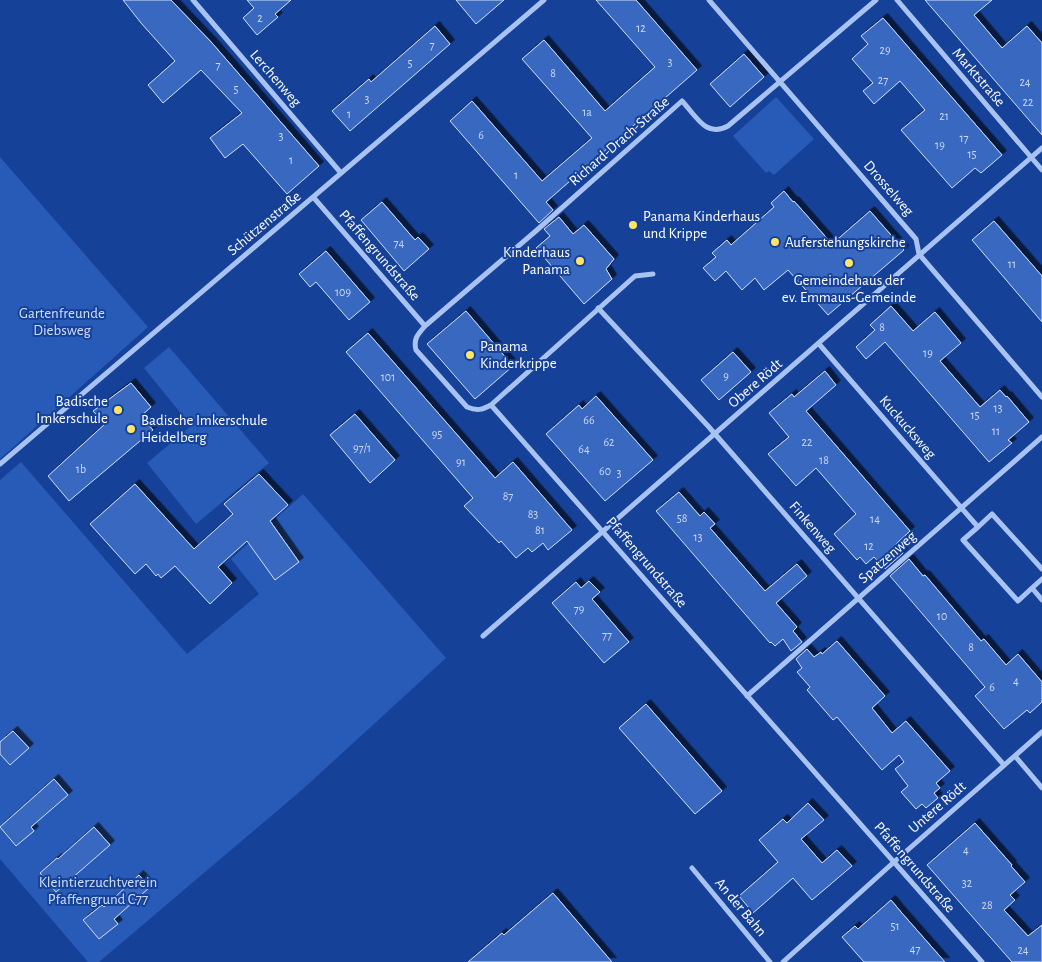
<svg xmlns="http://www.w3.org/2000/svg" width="1042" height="962" font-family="'Alegreya Sans',sans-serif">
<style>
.green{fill:#285ab7}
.building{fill:#3968bf;stroke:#d0e0fd;filter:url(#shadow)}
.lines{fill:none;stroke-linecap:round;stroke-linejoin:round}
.street{stroke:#a8c2f2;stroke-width:5}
.poi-dot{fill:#ffe36a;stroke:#154199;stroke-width:2}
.labels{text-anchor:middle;stroke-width:4;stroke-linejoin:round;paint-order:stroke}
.number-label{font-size:12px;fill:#ced9ef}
.street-label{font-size:15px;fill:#fff;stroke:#154199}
.poi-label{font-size:15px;fill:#fff;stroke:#154199;text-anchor:start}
.park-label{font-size:15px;fill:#d0e0fd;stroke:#154199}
</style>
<defs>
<filter id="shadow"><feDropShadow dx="4.5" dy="-4.5" stdDeviation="0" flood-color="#0009"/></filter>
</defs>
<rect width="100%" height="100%" fill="#154199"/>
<path class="green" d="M776,97L814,139L774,175L769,171L766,173L733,136Z
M0,157L148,327L0,459Z
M169,347L269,463L196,524L147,463L191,426L144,368Z
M21,462L187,654L259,594L231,559L303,494L446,658L303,789L99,962H88L0,859V480Z"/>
<path class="building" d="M123,0H171L212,43L319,166L287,194L243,144L225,158L210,138L242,113L201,70L163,103L148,85L175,61L141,23Z
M247,0H291L275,14L278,17L257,35L243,18L254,8Z
M456,0H504L476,24Z
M596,0H636L697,70L546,202L553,210L539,223L450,121L472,101L542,181L592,138L522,59L544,40L605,111L655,67Z
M925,0H992L974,15L1002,48L1027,26L1042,43V135Z
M883,18L1002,155L981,173L975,168L952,188L901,130L925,110L900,81L874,104L863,91L873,83L852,59L868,44L861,36Z
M435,26L450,44L350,131L332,111L369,79L371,82Z
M744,54L764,77L730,107L710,84Z
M784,191L793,202L794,201L832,244L870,211L904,250L828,315L788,270L764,290L755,278L742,290L726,271L715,281L703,268L716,257L712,253L727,240L731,245L774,207L771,203Z
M382,202L415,240L418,237L429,249L404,271L361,220Z
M559,217L573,234L584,225L614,259L606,269L612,279L584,304L536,248L550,236L544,229Z
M994,221L1042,276V322L972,240Z
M326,251L370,302L349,320L316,282L310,287L299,274Z
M891,306L913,331L935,312L961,343L940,361L980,407L1000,390L1006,397L1007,396L1029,422L1008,440L1012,443L989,462L885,342L866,359L856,347L875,330L870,325Z
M466,311L513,366L475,399L427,344Z
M368,333L495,478L513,462L572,530L548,550L543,543L532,552L528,548L516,558L501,541L499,543L464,506L473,498L346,352Z
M733,352L751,372L719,400L701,380Z
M825,371L836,385L806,411L910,531L896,544L903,553L885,569L874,557L866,564L860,557L857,560L834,534L856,514L816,468L796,486L768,454L789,437L769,413L792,394L794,397Z
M131,383L151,407L141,416L153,430L69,501L48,476L105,424L93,411Z
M596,396L653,460L605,501L546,434L579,405L582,409Z
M355,414L395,460L370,483L330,435Z
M259,474L288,505L270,521L299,562L275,580L247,541L218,567L232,583L210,604L175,566L161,578L158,574L156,576L146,564L135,574L90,524L135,484L194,549L233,514L224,504Z
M679,492L700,516L704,512L715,524L710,528L765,591L797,564L807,576L776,603L797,627L793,631L802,642L791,651L783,639L775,646L771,642L770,643L656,511Z
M909,559L923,576L925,575L981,641L984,639L1006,665L1018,654L1042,682V702L1030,713L1027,710L1004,729L975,696L985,687L890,576Z
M589,581L600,592L592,599L629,642L604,663L552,603L576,582L581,588Z
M837,641L885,696L872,708L892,733L906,721L950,771L936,783L940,788L934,793L938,798L926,808L922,804L916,809L901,792L908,786L895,769L904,762L899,755L882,770L837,717L833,720L807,690L810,687L797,672L802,668L796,659L807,649L814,657L821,652L822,654Z
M646,704L722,791L695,814L619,728Z
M13,731L29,748L10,765L0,754V742Z
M54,779L68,795L31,827L34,831L16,846L0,827Z
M808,803L824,820L801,839L822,863L837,850L852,866L812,900L793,878L753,913L739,896L778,862L759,840L783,819L787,823Z
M975,823L1012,865L1011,866L1025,882L1010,895L1015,900L1004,910L1028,936L1042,925V962H1012L927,865Z
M94,827L110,845L56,892L40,873L57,858L58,859Z
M139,875L150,887L114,919L118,924L99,939L83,920L102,905L104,907Z
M553,893L612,962H468L502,933L504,935Z
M891,900L901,912L945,962H864L842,937L855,926L858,929Z"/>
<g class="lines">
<path class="street" d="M193,0L341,173
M709,0L916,239L919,254L1042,397
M897,0L1042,170
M314,198L425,326C418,334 413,339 416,350L467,407C477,411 482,410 491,405L982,962
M598,308L708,426L1004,765
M425,326L537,230L682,101C697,117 706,138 728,126L876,0
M819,344L978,527L992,514L1042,569
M491,405L635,276L653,274
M0,464L544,0
M978,527L963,540L1018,601L1032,588
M1042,579L1032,588L1042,600
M483,636L1042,148
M747,696L1042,437
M1015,756L1042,788
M692,868L770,962
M783,962L894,862L1042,732"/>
</g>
<g class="poi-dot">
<circle cx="633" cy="225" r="5"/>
<circle cx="775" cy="242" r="5"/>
<circle cx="580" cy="261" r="5"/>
<circle cx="849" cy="263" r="5"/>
<circle cx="470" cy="355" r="5"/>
<circle cx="118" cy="410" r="5"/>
<circle cx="131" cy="429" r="5"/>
</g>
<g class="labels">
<g class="number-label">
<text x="260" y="22">2</text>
<text x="641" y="32">12</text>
<text x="432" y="49">7</text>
<text x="885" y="54">29</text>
<text x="670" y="66">3</text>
<text x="410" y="67">5</text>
<text x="218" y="69">7</text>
<text x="553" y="77">8</text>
<text x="883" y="84">27</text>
<text x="1025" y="86">24</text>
<text x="236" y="93">5</text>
<text x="367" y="103">3</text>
<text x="1028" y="106">22</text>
<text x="587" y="116">1a</text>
<text x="349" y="118">1</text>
<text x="944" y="120">21</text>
<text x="481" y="139">6</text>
<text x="281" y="140">3</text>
<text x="964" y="142">17</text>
<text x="940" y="149">19</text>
<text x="972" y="158">15</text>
<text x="291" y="164">1</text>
<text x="516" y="179">1</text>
<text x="399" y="247">74</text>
<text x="1012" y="268">11</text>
<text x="343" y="296">109</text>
<text x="882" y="331">8</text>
<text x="928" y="357">19</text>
<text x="726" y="380">9</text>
<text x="388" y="381">101</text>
<text x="998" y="412">13</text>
<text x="975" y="419">15</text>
<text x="589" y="424">66</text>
<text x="996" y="435">11</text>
<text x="437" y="438">95</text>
<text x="609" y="446">62</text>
<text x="807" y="446">22</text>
<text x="362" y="452">97/1</text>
<text x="584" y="453">64</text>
<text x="824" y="464">18</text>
<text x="461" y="466">91</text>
<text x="81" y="473">1b</text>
<text x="605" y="475">60</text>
<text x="619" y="477">3</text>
<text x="508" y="500">87</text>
<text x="533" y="518">83</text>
<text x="682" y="522">58</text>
<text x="875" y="523">14</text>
<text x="540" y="534">81</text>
<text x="698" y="541">13</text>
<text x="869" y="550">12</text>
<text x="579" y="613">79</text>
<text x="942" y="620">10</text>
<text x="607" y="639">77</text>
<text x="971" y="651">8</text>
<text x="1016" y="685">4</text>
<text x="992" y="691">6</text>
<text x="966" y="854">4</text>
<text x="967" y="887">32</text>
<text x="987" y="909">28</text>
<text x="895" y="930">51</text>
<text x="915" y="953">47</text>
<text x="1023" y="954">24</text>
</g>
<g class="street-label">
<text transform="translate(979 77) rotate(49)" y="5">Marktstraße</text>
<text transform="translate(276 78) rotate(49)" y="5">Lerchenweg</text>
<text transform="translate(619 141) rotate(-41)" y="5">Richard-Drach-Straße</text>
<text transform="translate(889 188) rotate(49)" y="5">Drosselweg</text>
<text transform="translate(264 223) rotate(-40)" y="5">Schützenstraße</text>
<text transform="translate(380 255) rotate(49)" y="5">Pfaffengrundstraße</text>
<text transform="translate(755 383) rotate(-41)" y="5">Obere Rödt</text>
<text transform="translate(908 427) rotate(49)" y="5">Kuckucksweg</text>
<text transform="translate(813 527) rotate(49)" y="5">Finkenweg</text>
<text transform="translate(887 557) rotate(-41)" y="5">Spatzenweg</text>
<text transform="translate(647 562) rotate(49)" y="5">Pfaffengrundstraße</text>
<text transform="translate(937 807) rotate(-41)" y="5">Untere Rödt</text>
<text transform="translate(915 867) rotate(49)" y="5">Pfaffengrundstraße</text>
<text transform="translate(741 907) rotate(50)" y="5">An der Bahn</text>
</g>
<g class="poi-label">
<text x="643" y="221">Panama Kinderhaus<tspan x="643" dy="17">und Krippe</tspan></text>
<text x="785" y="247">Auferstehungskirche</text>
<text x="570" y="257" text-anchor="end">Kinderhaus<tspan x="570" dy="17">Panama</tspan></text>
<text x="849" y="285" text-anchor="middle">Gemeindehaus der<tspan x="849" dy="17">ev. Emmaus-Gemeinde</tspan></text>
<text x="480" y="351">Panama<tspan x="480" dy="17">Kinderkrippe</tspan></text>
<text x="108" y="406" text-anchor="end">Badische<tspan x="108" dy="17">Imkerschule</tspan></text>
<text x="141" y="425">Badische Imkerschule<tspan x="141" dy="17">Heidelberg</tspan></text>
</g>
<g class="park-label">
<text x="62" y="318">Gartenfreunde<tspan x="62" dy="17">Diebsweg</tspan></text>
<text x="98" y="887">Kleintierzuchtverein<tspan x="98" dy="17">Pfaffengrund C77</tspan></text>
</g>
</g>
</svg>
